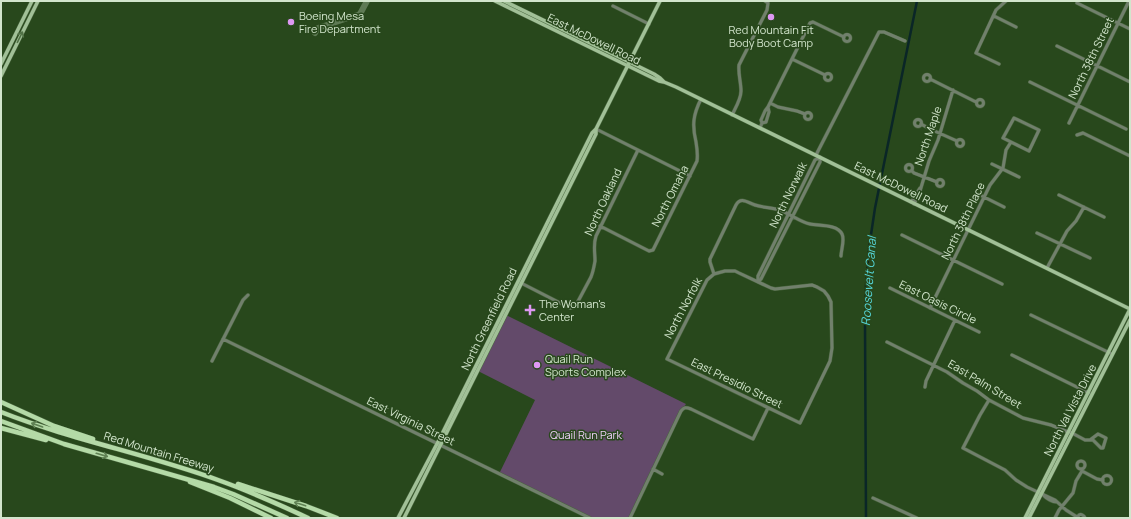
<svg xmlns="http://www.w3.org/2000/svg" width="1131" height="519" font-family="Manrope,sans-serif">
<style>
.green{fill:#634a6a}
.lines{fill:none;stroke-linecap:round;stroke-linejoin:round}
.canal{stroke:#0a2627;stroke-width:2.5}
.taxiway{stroke:#5e7a54;stroke-width:6}
.minor-casing{stroke:#47643c;stroke-width:4}
.major-casing{stroke:#47643c;stroke-width:4.5}
.highway-casing{stroke:#47643c;stroke-width:5.5}
.minor{stroke:#71806c;stroke-width:3}
.major{stroke:#a1c097;stroke-width:3.5}
.highway{stroke:#b4daa7;stroke-width:4.5}
.oneway{stroke:#527247}
.oneway2{stroke:#608254}
.poi-dot{fill:#de98f3;stroke:#28481c;stroke-width:1.5}
.labels{text-anchor:middle;stroke-width:3;stroke-linejoin:round;paint-order:stroke}
.poi-label{font-size:11px;fill:#d2e5cc;stroke:#28481c;text-anchor:start}
.street-label{font-size:11px;fill:#d2e5cc;stroke:#28481c}
.park-label{font-size:11px;fill:#eecdf8;stroke:#28481c}
.water-label{font-size:12px;font-style:italic;fill:#56d7db;stroke:#28481c}
</style>
<rect width="100%" height="100%" fill="#28481c"/>
<path class="green" d="M506,315L686,404L681,411L630,518H590L499,474L535,400L478,371Z"/>
<g class="lines">
<path class="canal" d="M866,518L865,323L866,285L869,248L875,208L917,1"/>
<path class="taxiway" d="M315,33L318,28L360,14L367,1"/>
<defs>
<path id="minor" d="M1077,3L1130,29
M613,6L649,24
M994,16L1016,27
M843.5 38a3.5 3.5 0 1 1 7 0a3.5 3.5 0 1 1-7 0Z
M1057,46L1130,82
M792,59L825,75
M999,64L976,53L996,10L1006,1
M824.5 77a3.5 3.5 0 1 1 7 0a3.5 3.5 0 1 1-7 0Z
M923.5 78a3.5 3.5 0 1 1 7 0a3.5 3.5 0 1 1-7 0Z
M930,79L976,102
M1030,82L1126,129
M976.5 103a3.5 3.5 0 1 1 7 0a3.5 3.5 0 1 1-7 0Z
M770,103L778,107L797,111L805,114
M768,107L810,23L813,22L844,37
M804.5 116a3.5 3.5 0 1 1 7 0a3.5 3.5 0 1 1-7 0Z
M732,115C736,107 741,99 741,91C741,82 738,74 739,65L767,10L768,3L765,1
M914.5 123a3.5 3.5 0 1 1 7 0a3.5 3.5 0 1 1-7 0Z
M1069,123L1129,1
M921,124L930,129L957,141
M760,128L762,123L766,122L769,112L768,107L765,111L761,120L762,123
M596,129L690,176
M1077,135L1083,133L1130,156
M956.5 143a3.5 3.5 0 1 1 7 0a3.5 3.5 0 1 1-7 0Z
M816,155L879,32H884L905,41
M992,164L1019,177
M905.5 168a3.5 3.5 0 1 1 7 0a3.5 3.5 0 1 1-7 0Z
M912,171L914,173L937,182
M936.5 183a3.5 3.5 0 1 1 7 0a3.5 3.5 0 1 1-7 0Z
M976,193L1004,207
M1059,195L1104,217
M911,202L920,188
M914,204L920,191L929,161L938,140L953,90
M600,226L649,251L653,250L697,161C698,154 697,148 696,142C692,125 693,115 701,99
M1037,233L1090,258
M902,235L1002,284
M1047,268L1067,231L1076,221L1084,207
M725,271H735L739,273L771,288L775,289L812,285L817,287L824,291L828,296L831,302L832,348L830,361L800,423L667,359L707,280L714,274Z
M714,274L710,262V259L736,205C741,196 748,203 755,205C764,208 773,207 782,211C792,215 800,222 810,224C819,226 837,224 842,234C845,240 841,250 841,256
M758,282V276L815,160L820,157
M758,282L761,279L820,162V157
M521,283L570,308L575,307L591,277C593,272 594,267 595,261C595,252 593,245 596,236L638,150
M890,288L979,332
M930,308L990,185L1003,168L1006,150L1011,142L1003,138L1014,118L1039,130L1029,151L1011,142
M1031,315L1112,354
M223,339L590,518
M887,342L947,372L963,383L977,391L989,400L1023,418L1051,425L1068,432L1072,433L1085,440H1093L1101,448H1103L1106,438L1098,434L1090,440
M1012,355L1089,393
M212,361L243,300L248,295
M925,387L926,381L955,320
M989,400L980,415L963,448L1005,470L1016,480L1027,487L1055,500L1066,510L1077,517
M1077 465a4 4 0 1 1 8 0a4 4 0 1 1-8 0Z
M653,469L662,474
M1082,471L1097,479L1103,480
M1102.5 480a4.5 4.5 0 1 1 9 0a4.5 4.5 0 1 1-9 0Z
M1042,494C1046,498 1051,502 1057,502
M873,498L917,518
M630,518L681,411C684,407 686,407 691,409L753,439L768,408
M1055,518L1059,510L1073,493L1076,481L1082,471
M1077,518L1079,515C1081,514 1084,515 1085,518"/>
<path id="major" d="M495,1L659,81L664,82L676,87L1130,309
M504,1L654,74L660,78L664,82
M1,64L32,1
M1,76L38,1
M398,518L439,440L592,133L596,129
M404,518L596,134V129L660,1
M1025,518L1130,309
M1029,518L1130,320"/>
<path id="highway" d="M1,402L54,426L93,439
M1,412C72,440 147,454 218,480C249,491 278,504 308,518
M1,421L64,444L214,487L233,494L287,518
M1,428L46,440
M190,482L230,498L271,518
M238,484L306,506L337,518"/>
</defs>
<use href="#minor" class="minor-casing"/>
<use href="#major" class="major-casing"/>
<use href="#highway" class="highway-casing"/>
<use href="#minor" class="minor"/>
<use href="#major" class="major"/>
<use href="#highway" class="highway"/>
</g>
<defs><path id="oneway-shaft" d="M-6 0H5M1.5-3L5.5 0L1.5 3" fill="none" stroke-width="1.6" stroke-linecap="round" stroke-linejoin="round"/></defs>
<use class="oneway" href="#oneway-shaft" transform="translate(20 37) rotate(-64)"/>
<g class="oneway2">
<use href="#oneway-shaft" transform="translate(37 425) rotate(-161)"/>
<use href="#oneway-shaft" transform="translate(102 455) rotate(16)"/>
<use href="#oneway-shaft" transform="translate(300 504) rotate(-162)"/>
</g>
<g class="poi-dot">
<circle cx="771" cy="17" r="4"/>
<circle cx="291" cy="22" r="4"/>
<path d="M528 304h4v4h4v4h-4v4h-4v-4h-4v-4h4z"/>
<circle cx="537" cy="365" r="4"/>
</g>
<g class="labels">
<g class="poi-label">
<text x="299" y="20">Boeing Mesa<tspan x="299" dy="13">Fire Department</tspan></text>
<text x="771" y="34" text-anchor="middle">Red Mountain Fit<tspan x="771" dy="13">Body Boot Camp</tspan></text>
<text x="539" y="308">The Woman's<tspan x="539" dy="13">Center</tspan></text>
<text x="545" y="363">Quail Run<tspan x="545" dy="13">Sports Complex</tspan></text>
</g>
<g class="street-label">
<text transform="translate(594 39) rotate(26)" y="4">East McDowell Road</text>
<text transform="translate(1091 58) rotate(-64)" y="4">North 38th Street</text>
<text transform="translate(928 136) rotate(-71)" y="4">North Maple</text>
<text transform="translate(901 187) rotate(26)" y="4">East McDowell Road</text>
<text transform="translate(788 195) rotate(-64)" y="4">North Norwalk</text>
<text transform="translate(670 196) rotate(-63)" y="4">North Omaha</text>
<text transform="translate(603 202) rotate(-65)" y="4">North Oakland</text>
<text transform="translate(963 221) rotate(-64)" y="4">North 38th Place</text>
<text transform="translate(938 302) rotate(26)" y="4">East Oasis Circle</text>
<text transform="translate(683 308) rotate(-62)" y="4">North Norfolk</text>
<text transform="translate(489 319) rotate(-64)" y="4">North Greenfield Road</text>
<text transform="translate(737 383) rotate(26)" y="4">East Presidio Street</text>
<text transform="translate(985 384) rotate(31)" y="4">East Palm Street</text>
<text transform="translate(1070 410) rotate(-63)" y="4">North Val Vista Drive</text>
<text transform="translate(411 421) rotate(26)" y="4">East Virginia Street</text>
<text transform="translate(159 452) rotate(17)" y="4">Red Mountain Freeway</text>
</g>
<g class="park-label">
<text x="586" y="439">Quail Run Park</text>
</g>
<g class="water-label">
<text transform="translate(869 281) rotate(-86)" y="4">Roosevelt Canal</text>
</g>
</g>
<rect width="1131" height="519" fill="none" stroke="#d2e5cc" stroke-width="4"/>
</svg>
